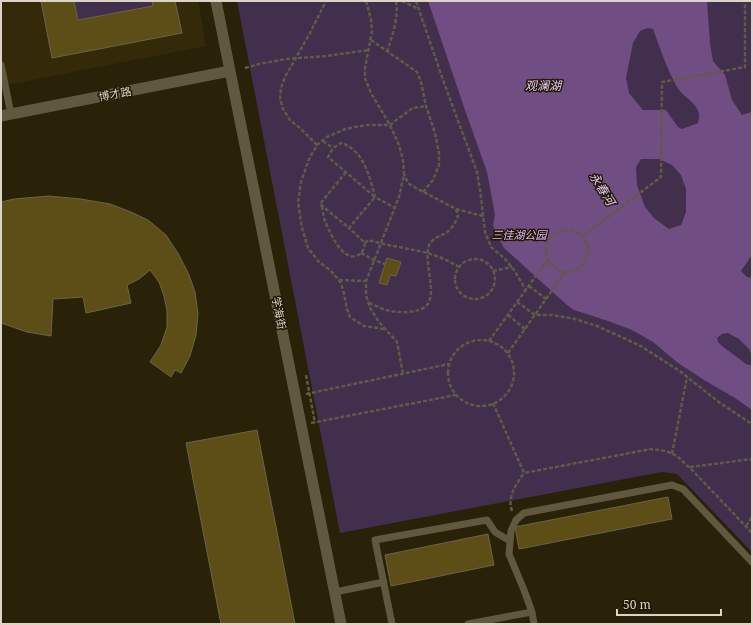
<svg xmlns="http://www.w3.org/2000/svg" width="753" height="625" font-family="'Noto Serif','Noto Sans SC',serif">
<style>
.built{fill:#342a09}
.green{fill:#422e4d}
.water{fill:#704d82;fill-rule:evenodd}
.building{fill:#5d4d17;stroke:#6c644a}
.lines{fill:none;stroke-linecap:round;stroke-linejoin:round}
.path{stroke:#615b45;stroke-width:2.5;stroke-dasharray:4 2;stroke-linecap:butt}
.service{stroke:#61593f;stroke-width:7}
.tertiary{stroke:#61593f;stroke-width:11}
.labels{text-anchor:middle;stroke-width:3;stroke-linejoin:round;paint-order:stroke}
.street-label{font-size:11px;fill:#dad5c7;stroke:#201802}
.park-label{font-size:11px;font-style:italic;fill:#e2b8f8;stroke:#201802}
.water-label{font-size:12px;font-style:italic;fill:#e7c8f8;stroke:#201802}
</style>
<rect width="100%" height="100%" fill="#292209"/>
<path class="built" d="M1,1H198L206,46L1,86Z"/>
<path class="green" d="M74,1H152L153,6L78,20Z
M237,1H752V552L677,474L662,472L340,533Z"/>
<path class="water" d="M428,1H707L710,43L713,61L725,75L732,100L742,115L751,112L752,105V255L741,271L747,277L752,278V356L749,349L739,339L728,333L722,334L717,338L718,342L722,346L746,364L750,365L752,364V410L735,398L704,380L678,363L653,342L632,330L608,321L574,310L567,305L504,248L496,234L493,225L495,215L487,172L465,110ZM647,28L653,29C660,48 666,67 676,85C683,100 704,103 698,123L682,129L678,127L666,110H643L629,93L626,78L633,43L640,31ZM641,159H659L672,165L681,175L686,189V212L681,225L669,229L654,218L645,207L637,185L636,167Z"/>
<path class="building" d="M41,1H74L78,20L153,6L152,1H175L182,33L52,58Z
M49,196L81,199L110,204L131,212L148,220L166,235L179,255L189,275L195,292L198,314L196,335L190,356L181,373L175,370L171,377L150,362L161,345L167,327V311L164,296L159,282L150,270L139,279L127,285L131,303L86,313L83,297L69,298L53,299L51,336L27,332L1,323V202L14,199Z
M387,258L401,262L396,276L390,275L387,285L379,283Z
M257,430L295,624H221L186,443Z
M668,497L672,519L519,549L515,527Z
M488,534L494,565L391,586L385,555Z"/>
<g class="lines">
<path class="path" d="M366,1L371,20L372,31L365,68V78L371,93L390,125L399,145L403,160L404,174L399,197L366,281V295L370,308L379,322L397,342L403,374
M402,1L419,9
M416,1L443,80L477,172L480,189L485,232L491,247L505,259L514,270L526,290
M371,40L417,72L421,82L426,106L435,133L439,153V165L433,180L423,192
M387,52C392,36 399,18 396,1
M245,68L259,64L286,59L326,56L369,50
M323,141L333,148
M317,145L301,129L290,120L283,109L280,99L281,88L285,77L310,33L326,1
M346,172L320,204L349,228L375,197L328,157L333,148L341,143C363,149 370,177 375,197L395,208
M322,206C323,211 323,216 325,221C329,231 342,260 355,256C362,255 364,249 365,243L349,228
M456,209L483,216
M546 251a21 21 0 1 1 42 0a21 21 0 1 1-42 0Z
M583,236L661,177L662,82L745,67V1
M365,243L368,240C388,246 408,248 427,253C438,256 449,261 459,267
M361,253L374,260L385,264
M455 279a20 20 0 1 1 40 0a20 20 0 1 1-40 0Z
M493,271L512,267
M339,280L366,281
M529,286L546,299
M517,302L535,315H552L575,319L597,326L639,345L681,372L720,403L752,424
M369,303C374,305 380,308 386,310C397,313 419,314 427,305C430,301 431,296 431,291C431,276 425,260 429,245C432,238 441,236 446,233C451,230 457,221 458,215C458,214 456,210 456,209L416,188L408,183L404,174
M508,315L525,329
M384,329L364,326L350,317L347,309L343,289L339,280L330,270L319,262L308,248L302,228L298,202L301,182L309,159L317,145L327,137L345,129L366,125H390L403,115L413,108L426,106
M448 373a33 33 0 1 1 66 0a33 33 0 1 1-66 0Z
M489,341L548,259
M508,353L565,272
M306,375L315,423
M306,394L449,364
M493,403L524,473L651,449L666,451L677,456L694,472L752,533
M311,423L456,395
M672,454L687,377
M690,467L752,459
M512,511C507,496 516,485 524,473
M746,526L752,517"/>
<path class="service" d="M1,65L11,114
M335,592L384,582
M392,624L375,540L487,520L495,532L510,541
M468,624L532,612
M534,624L532,612L524,590L509,554L511,531L516,520L524,513L672,485L683,489L752,562"/>
<path class="tertiary" d="M216,1L341,624
M1,116L230,71"/>
</g>
<g class="labels">
<g class="street-label">
<text transform="translate(115 94) rotate(-11)" y="4">博才路</text>
<text transform="translate(279 313) rotate(79)" y="4">学海街</text>
</g>
<g class="park-label">
<text x="519" y="239">三佳湖公园</text>
</g>
<g class="water-label">
<text x="543" y="90">观澜湖</text>
<text transform="translate(602 189) rotate(58)" y="4">永春河</text>
</g>
</g>
<rect width="753" height="625" fill="none" stroke="#dad5c7" stroke-width="4"/>
<path d="M617 609v6h104v-6" fill="none" stroke="#dad5c7" stroke-width="2"/>
<text x="623" y="609" font-size="12" fill="#dad5c7" stroke="#201802" stroke-width="3" paint-order="stroke">50 m</text>
</svg>
